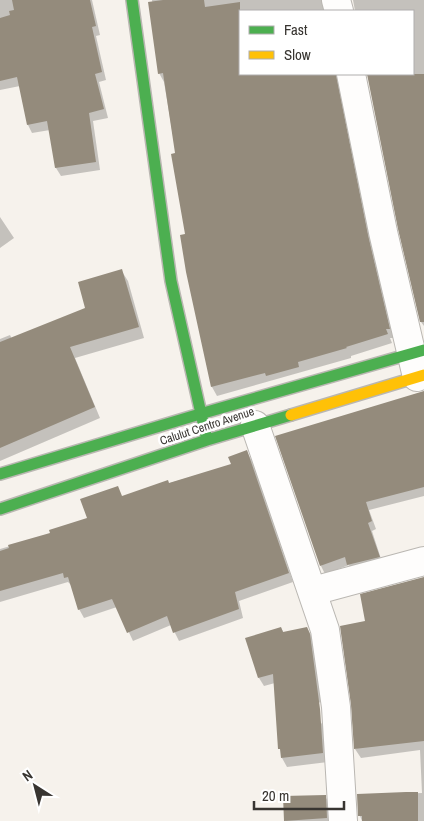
<svg xmlns="http://www.w3.org/2000/svg" width="424" height="821" font-family="'Archivo Narrow',sans-serif">
<style>
.shadow{fill:#0003}
.building{fill:#948b7c}
.lines{fill:none;stroke-linecap:round;stroke-linejoin:round}
.street-casing{stroke:#bab7b2;stroke-width:30}
.fast-casing{stroke:#bab7b2;stroke-width:14}
.slow-casing{stroke:#bab7b2;stroke-width:14}
.street{stroke:#fefdfc;stroke-width:28}
.fast{stroke:#4caf50;stroke-width:11}
.slow{stroke:#ffc107;stroke-width:11}
.labels{text-anchor:middle;stroke-width:5;stroke-linejoin:round;paint-order:stroke}
.street-label{font-size:12px;fill:#383531;stroke:#fff}
</style>
<rect width="100%" height="100%" fill="#f6f2ec"/>
<path class="shadow" d="M0,0H92L100,35L96,36L106,80L99,82L108,118L93,121L100,170L61,176L56,168L50,130L32,133L28,125L20,86L0,90Z
M152,0H329L326,11H240V74H344L394,338H390L392,343L351,356V358L217,396L212,387L187,272L186,235L176,154L164,82L159,73Z
M353,0H424V326L421,322L410,74H413V11H355Z
M0,217L14,238L0,248Z
M121,270L128,281L144,338L75,358L100,418L0,461V339L10,335L12,339L87,309Z
M424,393V496L369,510L376,529L372,531L383,565L353,572L349,565L325,574L321,566Z
M247,452L252,461L293,582L239,601L243,618L179,641L171,625L133,641L117,607L84,618L79,609L72,586L68,582L0,602V549L52,534L89,519L122,497L232,465Z
M281,628L284,633L307,628L312,637L322,702L281,710L275,683L264,686L259,678Z
M424,714V821H362L360,816L358,795L422,793L420,750L361,758L355,749Z
M320,721L326,730L328,762L287,767L282,758Z
M325,796L330,805L331,821H286L284,797Z"/>
<path class="building" d="M12,0H90L96,26L92,27L102,72L95,74L104,109L89,113L96,162L55,168L47,121L27,125L17,77L0,81V18L10,15L9,11L14,10Z
M163,0H204L205,7L240,2V74H336L368,235L390,329H386L388,334L346,347L347,348L298,362L299,367L266,376L265,373L211,387L186,272L180,235L185,234L171,154L175,153L163,73L158,74L148,2Z
M367,74H424V322H420L398,229Z
M122,269L139,327L70,347L95,407L0,448V342L85,308L78,282Z
M424,391V487L366,502L372,521L368,523L380,557L347,565L345,557L320,566L275,436Z
M247,450L289,573L235,592L239,609L173,633L167,616L127,633L112,599L78,610L68,577L64,578L63,573L0,591V551L9,548L8,545L50,533L49,530L87,518L80,499L118,486L122,496L168,480L169,483L231,464L228,457Z
M424,577V741L354,749L351,705L340,626L365,621L360,594Z
M281,627L283,632L307,627L310,634L320,709L323,753L281,758L280,749H278L273,674L258,678L245,638Z
M406,792H418V821H362V816H358L357,794Z
M326,795L327,818L284,821L283,796Z"/>
<g class="lines">
<defs>
<path id="street" d="M336,0L339,11
M351,74L383,232L417,377
M255,425L325,630L336,707L343,821
M313,591L424,561"/>
<path id="fast" d="M132,0L171,281L207,440
M0,474L200,414L424,350
M0,509L207,440L291,415"/>
<path id="slow" d="M291,415L424,375"/>
</defs>
<use href="#street" class="street-casing"/>
<use href="#fast" class="fast-casing"/>
<use href="#slow" class="slow-casing"/>
<use href="#street" class="street"/>
<use href="#fast" class="fast"/>
<use href="#slow" class="slow"/>
</g>
<g class="labels">
<g class="street-label">
<text transform="translate(207 426) rotate(-18)" y="4">Calulut Centro Avenue</text>
</g>
</g>
<rect x="239" y="10" width="175" height="65" fill="#ffffff" stroke="#afaead"/>
<rect x="249" y="26" width="25" height="8" fill="#4caf50" stroke="#afaead"/>
<text x="284" y="35" font-size="15" fill="#383531">Fast</text>
<rect x="249" y="51" width="25" height="8" fill="#ffc107" stroke="#afaead"/>
<text x="284" y="60" font-size="15" fill="#383531">Slow</text>
<g transform="translate(35 786) rotate(324)" stroke="#ffffff" stroke-width="4" paint-order="stroke">
<path d="M0-4L9 19L0 12L-9 19Z" fill="#383531"/>
<text y="-8" font-size="14" font-weight="bold" text-anchor="middle" fill="#383531">N</text>
</g>
<path d="M254 801v8h90v-8" fill="none" stroke="#383531" stroke-width="2.5"/>
<text x="262" y="801" font-size="15" fill="#383531" stroke="#ffffff" stroke-width="4" paint-order="stroke">20 m</text>
</svg>
